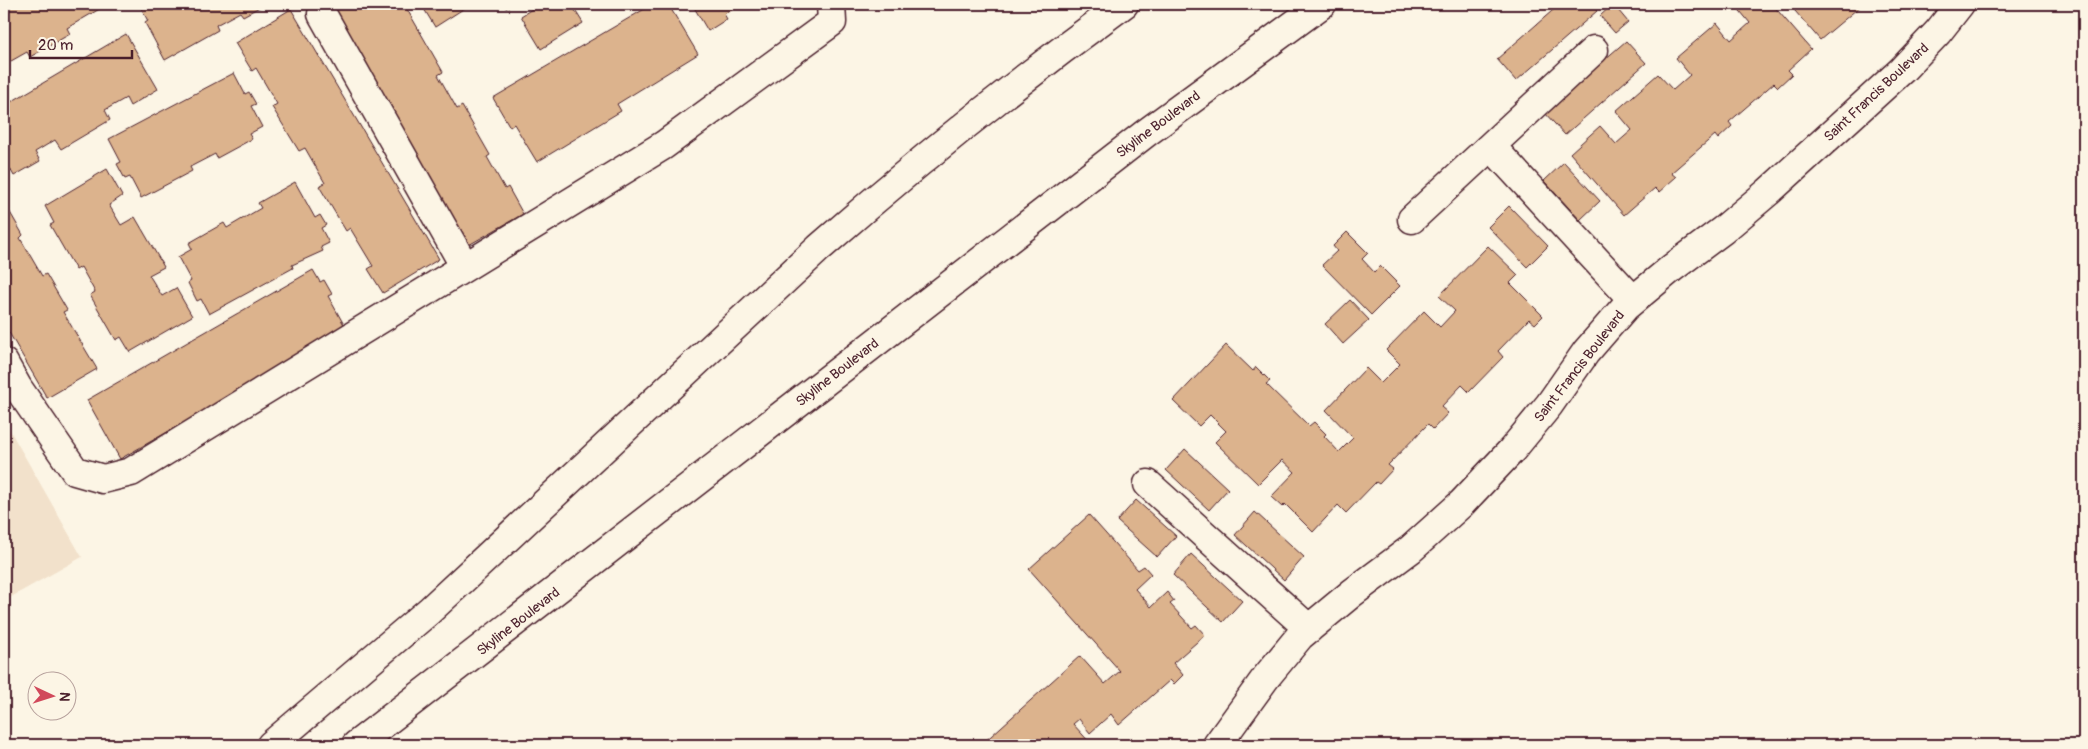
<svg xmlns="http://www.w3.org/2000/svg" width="2088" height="749" font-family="Pangolin,sans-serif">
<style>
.built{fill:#f2e1cb}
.building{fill:#dcb38d;stroke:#4a1f2b}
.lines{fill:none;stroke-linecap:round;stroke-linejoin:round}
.minor-casing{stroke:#4a1f2b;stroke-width:31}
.major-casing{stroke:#4a1f2b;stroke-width:31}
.minor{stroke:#fcf5e5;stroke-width:28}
.major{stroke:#fcf5e5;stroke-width:28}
.labels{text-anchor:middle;stroke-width:4;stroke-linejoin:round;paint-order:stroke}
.street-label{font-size:14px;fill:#4a1f2b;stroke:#fcf5e5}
</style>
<rect width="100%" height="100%" fill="#fcf5e5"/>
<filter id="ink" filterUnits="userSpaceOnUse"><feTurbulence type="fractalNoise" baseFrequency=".02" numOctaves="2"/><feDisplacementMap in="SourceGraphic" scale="10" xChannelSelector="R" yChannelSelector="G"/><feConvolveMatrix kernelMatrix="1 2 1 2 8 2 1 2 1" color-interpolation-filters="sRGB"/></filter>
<g filter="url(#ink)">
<path class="built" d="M4,420L82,557L4,601Z"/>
<path class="building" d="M4,4H108L67,28L70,34L30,57L27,52L4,65Z
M139,4H265L243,16L240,12L216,25L218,30L165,60L145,23L148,21Z
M330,4H404L443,72L438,75L457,109L462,106L490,155L487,157L505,189L508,187L523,214L467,246Z
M421,4H471L435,27Z
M503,4H514L506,8Z
M540,4H571L583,23L541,49L521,16Z
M653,4H668L698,54L617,104L621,111L537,162L514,124L510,127L493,98Z
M692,4H740L724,14L727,19L708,31Z
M1560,4H1590L1597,11L1516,81L1497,59Z
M1613,4L1628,22L1615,33L1600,16Z
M1738,4H1772L1811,49L1788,70L1792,74L1778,87L1774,83L1729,122L1732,126L1718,139L1715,135L1671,173L1676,177L1659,192L1655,188L1624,215L1570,153L1600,126L1616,144L1632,130L1616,111L1658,74L1673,90L1690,75L1676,58L1717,23L1731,40L1750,23L1736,6Z
M1789,4H1863L1820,40Z
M291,9L439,259L383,293L368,269L373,266L350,228L346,231L319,186L325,183L305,148L299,151L272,107L277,104L256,68L252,71L235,43Z
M126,34L158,89L130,106L126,98L105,110L110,120L61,149L55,140L35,152L40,161L14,176L4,158V106Z
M1626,41L1646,63L1565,135L1544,112Z
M234,73L245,94L249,92L256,104L251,106L262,127L249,134L252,139L217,158L215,154L190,167L192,171L141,198L130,177L125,179L117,164L121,162L109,139Z
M1564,162L1600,201L1580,220L1544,181Z
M107,169L122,196L109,205L121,225L135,217L164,267L149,275L162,296L176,288L192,316L130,352L121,337L116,340L90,295L95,292L81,267L76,270L50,225L54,223L45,206Z
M295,182L315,218L320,215L326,225L321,228L329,243L321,247L323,251L292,265L293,268L209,314L201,299L197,301L188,283L191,281L178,257L192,249L189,243L224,223L227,228L261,208L258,203Z
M4,202L23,235L20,238L42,276L46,274L67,310L63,312L97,369L47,398L4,324Z
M1509,206L1548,246L1527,267L1488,227Z
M1347,232L1368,253L1362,259L1374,272L1380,266L1400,286L1371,315L1322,265L1337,251L1333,246Z
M1488,246L1518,275L1510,283L1543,316L1535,324L1529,319L1498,351L1503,357L1469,392L1462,385L1441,407L1448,413L1433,429L1428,424L1388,465L1393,469L1379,484L1376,482L1346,513L1338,505L1313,532L1285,504L1282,507L1271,497L1295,472L1282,460L1258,484L1215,442L1226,431L1210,415L1199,426L1173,401L1226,345L1253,371L1256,367L1270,381L1266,384L1309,426L1314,422L1326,434L1324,436L1339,452L1353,438L1326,410L1366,368L1381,383L1400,364L1386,350L1424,311L1440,327L1455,311L1439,296Z
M313,270L320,282L324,280L332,294L328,296L347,330L120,459L87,400Z
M1350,300L1369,320L1343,344L1325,324Z
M1185,449L1228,489L1209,510L1166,470Z
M1136,500L1176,536L1157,557L1117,521Z
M1255,512L1304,557L1284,580L1235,535Z
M1089,515L1138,570L1144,566L1151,574L1135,589L1151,607L1167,592L1174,601L1170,604L1192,628L1196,625L1205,635L1173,663L1183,675L1174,684L1170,680L1119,725L1111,714L1090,733L1079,719L1073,724L1092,745H981L1080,656L1105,684L1120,671L1029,569Z
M1191,554L1242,601L1223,622L1173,575Z"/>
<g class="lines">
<defs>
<path id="minor" d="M322,14L465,267
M1491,146L1633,300
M1412,219L1594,50
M4,363L18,388L75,471L103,479L131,472L664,145L832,22L831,4
M1148,484L1309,629
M1217,745L1267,676L1300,636L1352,593L1411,549L1461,504L1512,450L1549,405L1586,352L1625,307L1672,268L1723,230L1768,192L1902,70L1938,32L1960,4"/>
<path id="major" d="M271,745L429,611L819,248C917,162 1018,81 1124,4
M356,745L1146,133L1322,4"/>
</defs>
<use href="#minor" class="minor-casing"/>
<use href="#major" class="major-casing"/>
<use href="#minor" class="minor"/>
<use href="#major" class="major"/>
</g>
</g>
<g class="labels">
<g class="street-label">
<text transform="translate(1876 92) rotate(-43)" y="5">Saint Francis Boulevard</text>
<text transform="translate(1158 124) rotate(-37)" y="5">Skyline Boulevard</text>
<text transform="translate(1579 366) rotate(-52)" y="5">Saint Francis Boulevard</text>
<text transform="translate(837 372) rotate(-38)" y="5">Skyline Boulevard</text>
<text transform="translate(518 621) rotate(-38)" y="5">Skyline Boulevard</text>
</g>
</g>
<rect width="2088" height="749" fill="none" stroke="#fcf5e5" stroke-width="20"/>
<rect x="10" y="10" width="2068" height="729" fill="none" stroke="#4a1f2b" stroke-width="2" filter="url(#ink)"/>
<g transform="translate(52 696) rotate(94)"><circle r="24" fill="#fcf5e5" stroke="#b59f9b"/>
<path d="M0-4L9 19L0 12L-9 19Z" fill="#d1495b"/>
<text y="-8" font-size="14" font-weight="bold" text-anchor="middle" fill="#4a1f2b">N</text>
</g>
<path d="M30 50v8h102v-8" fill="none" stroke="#4a1f2b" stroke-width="2.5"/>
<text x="38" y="50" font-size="15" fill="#4a1f2b" stroke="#fcf5e5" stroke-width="4" paint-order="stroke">20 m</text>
</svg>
